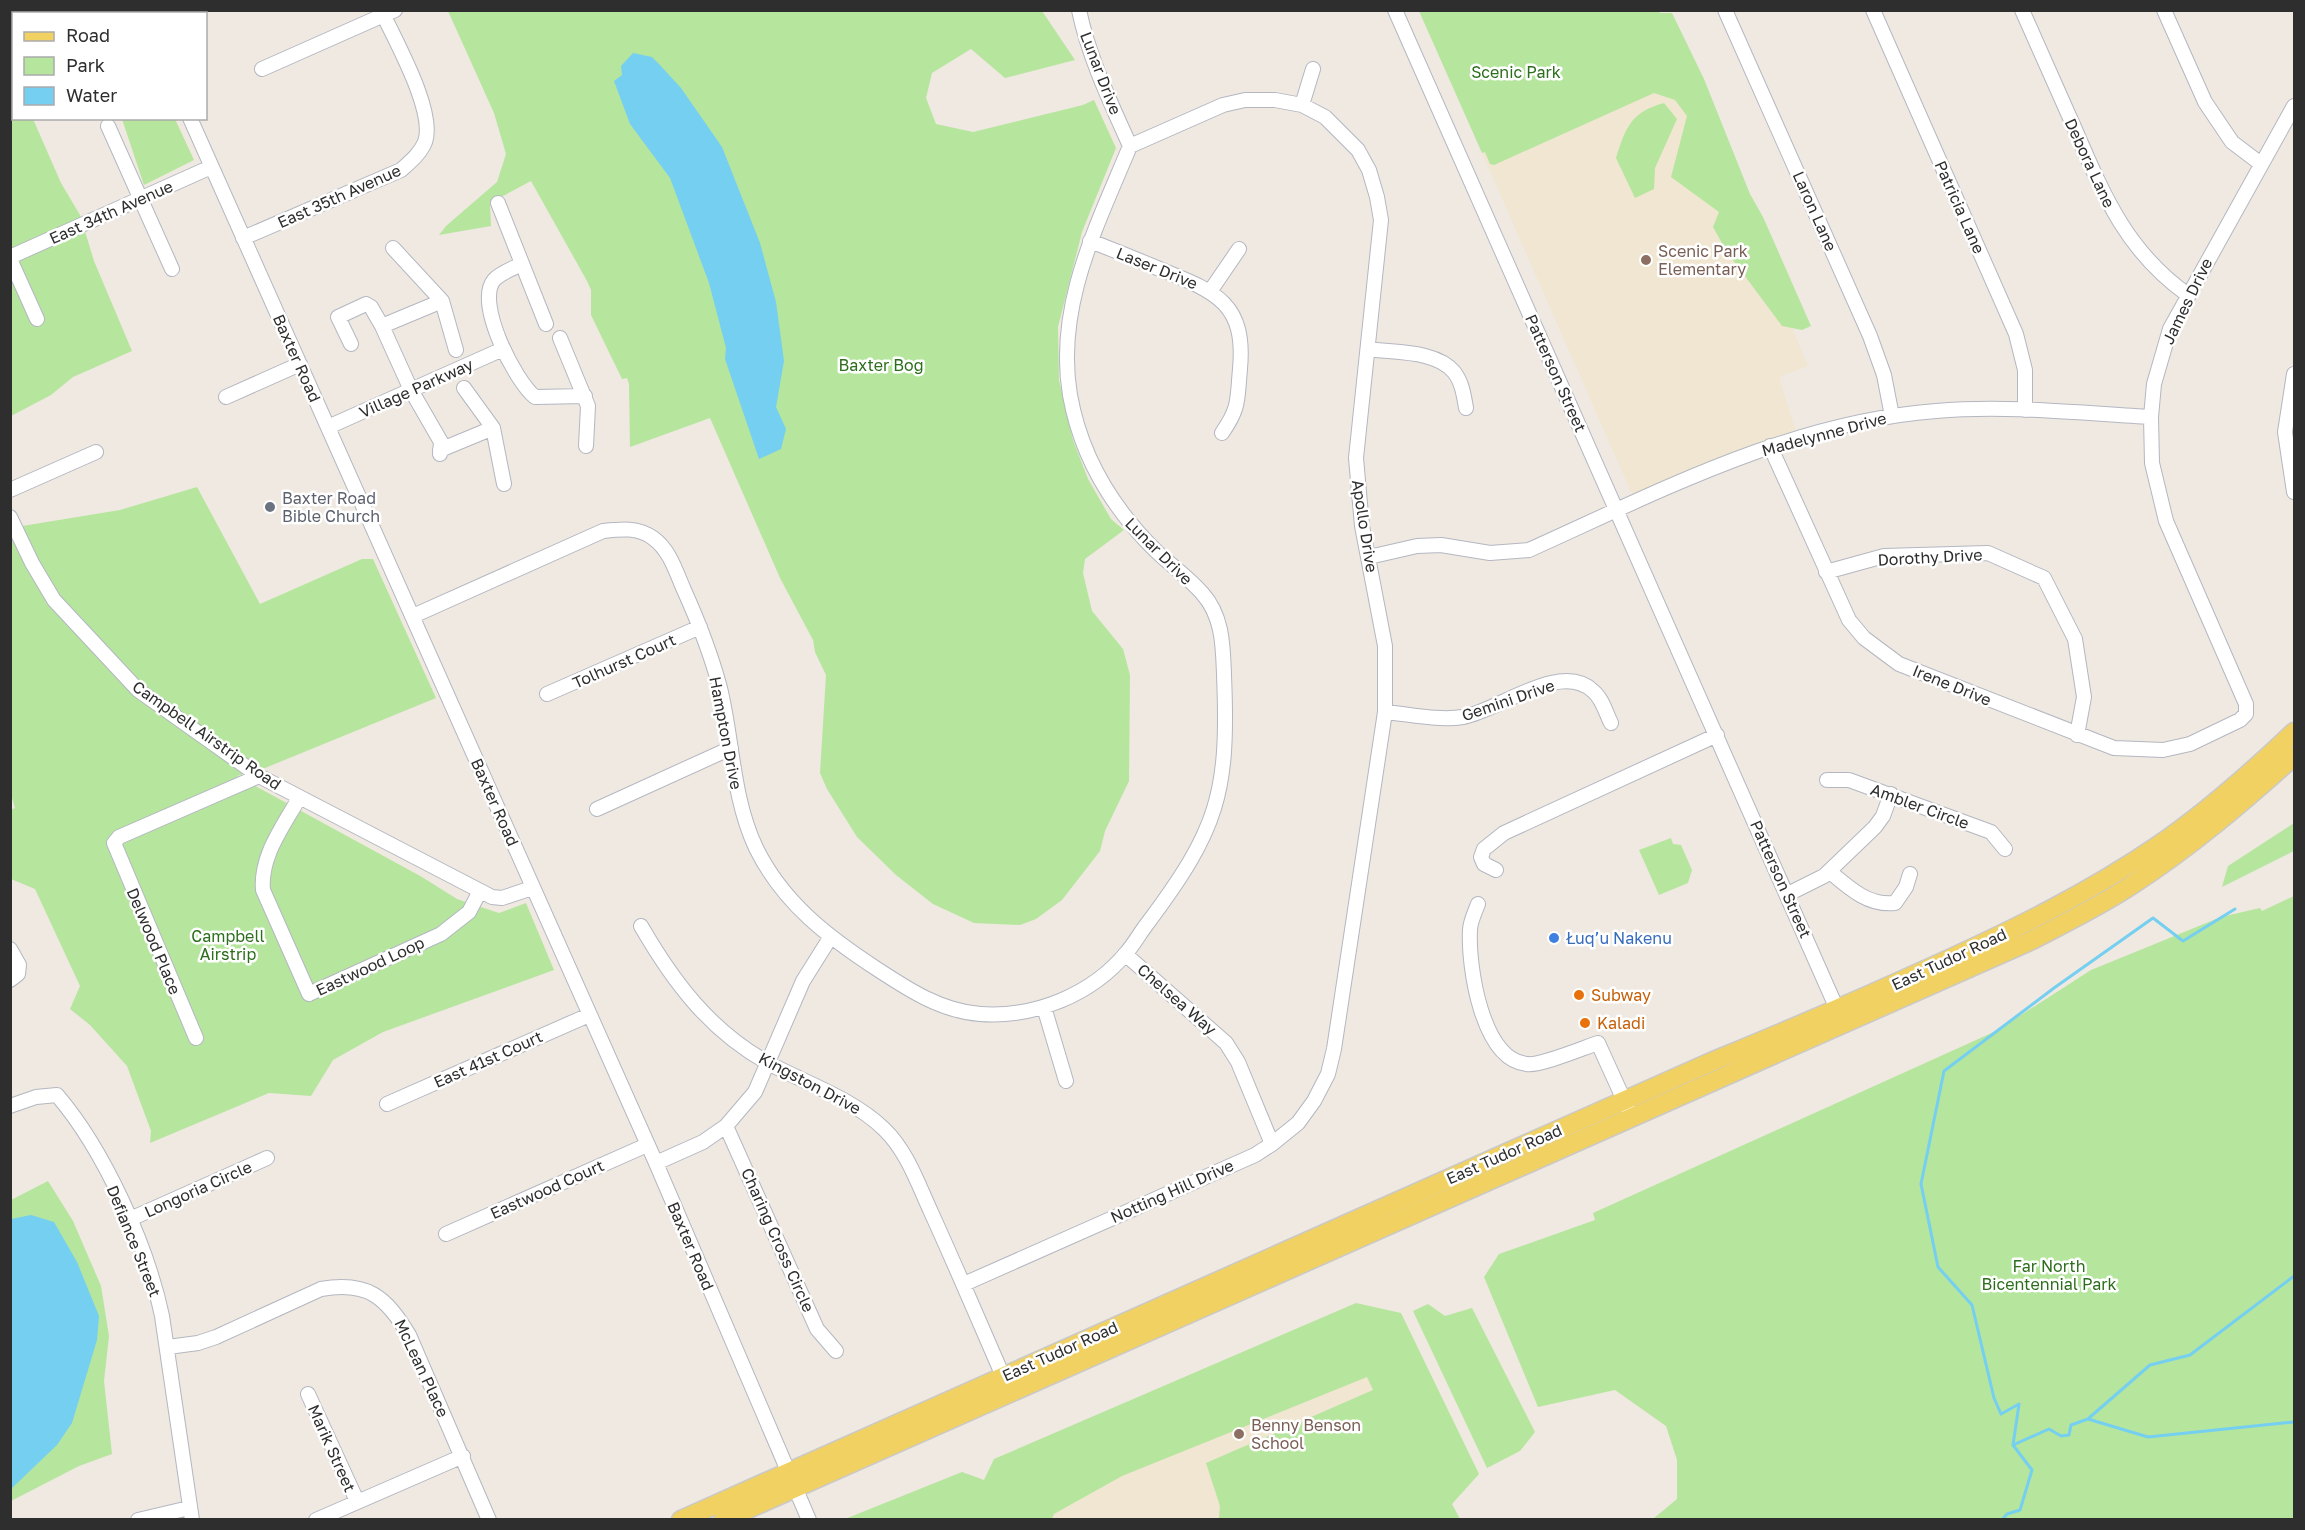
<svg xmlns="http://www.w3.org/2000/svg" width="2305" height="1530" font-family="'Golos Text',sans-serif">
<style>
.education{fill:#f0e6d1}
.green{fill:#b6e59e}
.water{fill:#75cff0}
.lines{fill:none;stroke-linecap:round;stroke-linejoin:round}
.stream{stroke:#75cff0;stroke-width:3}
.minor-casing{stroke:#b4b7c1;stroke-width:16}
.major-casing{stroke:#c9c9c9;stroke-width:21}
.minor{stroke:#fff;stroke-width:14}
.major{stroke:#f2d163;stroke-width:18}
.education-dot{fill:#8d6e63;stroke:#fff;stroke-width:2}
.worship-dot{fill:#6b7280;stroke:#fff;stroke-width:2}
.shop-dot{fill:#3f7fe0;stroke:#fff;stroke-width:2}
.food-dot{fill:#e8710a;stroke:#fff;stroke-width:2}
.labels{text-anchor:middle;stroke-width:5;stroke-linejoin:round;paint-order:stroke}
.park-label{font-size:16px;fill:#2c6e1b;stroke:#fff}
.street-label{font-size:16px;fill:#2e2e2e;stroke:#fff}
.education-label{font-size:16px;fill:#785e54;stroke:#fff;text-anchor:start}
.worship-label{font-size:16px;fill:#5b616d;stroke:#fff;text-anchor:start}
.shop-label{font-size:16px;fill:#366cbe;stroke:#fff;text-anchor:start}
.food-label{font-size:16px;fill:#c56008;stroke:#fff;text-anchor:start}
</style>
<rect width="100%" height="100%" fill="#efe9e1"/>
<path class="education" d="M128,10L129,13L14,14L13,67L11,60L10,11Z
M1682,65L1808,366L1779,377L1796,432L1632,494L1482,153Z
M1341,1320L1433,1519H989Z"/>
<path class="green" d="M1658,10L1660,13H1672L1704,79L1750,194L1763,217L1811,326L1802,330L1782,326L1727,252L1713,227L1719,212L1671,177L1687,116L1675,100L1654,93L1494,165L1490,164L1485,152L1482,153L1419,11Z
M448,11H1042L1075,60L1005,78L971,49L932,73L926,98L936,124L973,132L1083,105L1094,100L1116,148L1082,232L1058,327L1059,380L1073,440L1088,479L1111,519L1124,530L1085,559L1083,573L1092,611L1123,649L1130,675L1129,781L1105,831L1100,851L1062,900L1036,919L1020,925L974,923L933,904L896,875L857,837L827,789L820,773L826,675L815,652L813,640L780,578L710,418L630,447L629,384L627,378L622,379L591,315V290L587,281L531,181L490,203L491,226L439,235L446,226L497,182L506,154L494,113Z
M10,56H14V118L33,119L61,183L80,215L94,261L132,351L73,377L51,395L11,416Z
M1664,103L1677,119L1655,168L1654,189L1635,198L1616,158C1626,127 1631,112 1664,103Z
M122,119H175L194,160L144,185Z
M197,487L260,604L362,559H373L436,698L265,768L237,776L422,877L457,899L499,913L526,903L554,970L383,1032L333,1060L311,1096L269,1093L150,1143L151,1131L127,1066L90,1025L70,1009L80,986L35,889L11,879V810L15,808L10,791V528L120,510Z
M2294,823V851L2222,887L2228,866Z
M1671,838L1673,844L1681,845L1692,870L1688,883L1659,895L1639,850Z
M2294,896V1519H1653L1677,1499V1460L1666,1426L1615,1390L1538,1407L1484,1277L1499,1254L1595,1220L1593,1213L1996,1031L2091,970L2221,917L2260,908L2262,911Z
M48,1181L73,1221L101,1286L109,1336L104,1381L112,1454L79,1466L11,1501V1200Z
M1356,1303L1401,1313L1479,1474L1452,1504L1460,1519H1219L1220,1506L1206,1463L1373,1390L1367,1377L1122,1476L1054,1514L1052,1519H845L962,1472L984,1480L994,1459Z
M1428,1304L1445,1316L1472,1308L1535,1432L1520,1451L1487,1468L1413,1311Z"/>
<path class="water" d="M633,53L652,57L659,64L681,88L722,147L760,243L776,302L784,361L776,407L786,429L781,449L759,459L725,359L726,348L709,283L670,178L630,124L614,81L622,75L621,66Z
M31,1215L54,1222L77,1262L99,1316L97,1340L72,1423L57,1445L11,1489V1219Z"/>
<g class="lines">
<path class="stream" d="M2089,1418L2150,1365L2190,1355L2294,1276
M2013,1445L2019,1404L2001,1414L1994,1398L1972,1305L1938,1267L1921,1184L1944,1071L2054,988L2153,918L2183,941L2235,909
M2002,1520L2007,1514L2020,1510L2032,1470L2013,1445L2049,1429L2061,1436L2069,1435L2071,1425L2088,1419L2148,1437L2294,1422"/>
<defs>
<path id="minor" d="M142,10L143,14
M1395,10L1841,1018
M1725,10L1870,336L1884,375L1892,416
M1873,10L2016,334L2025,370V410
M2022,10C2039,49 2057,88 2074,127C2103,194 2126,251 2188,295
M2164,10L2205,102L2232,142L2261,164
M262,69L395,10
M1302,105L1313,69
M190,118L656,1163L809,1520
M108,126L172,269
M498,203L546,324
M243,238L401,170C410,162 420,154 425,142C436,112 395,40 381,10
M1090,241C1114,250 1138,260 1162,270C1216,292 1246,303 1240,369C1237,400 1240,407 1222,433
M393,248L442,301L456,350
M10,257L211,167
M10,259L37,319
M522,264C514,268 500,273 494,280C475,303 515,381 535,397L585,396
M1211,290L1239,249
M382,326L442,301
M560,338L588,406L586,446
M351,344L338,317L366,304L371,307L382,326L411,390L441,442L440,454
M1368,349C1394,353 1436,350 1454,372C1462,382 1464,396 1466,408
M2294,374L2285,432L2294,492
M464,388L493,428L504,484
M226,397L300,364
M328,427L503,349
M1770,446L1849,620L1864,638L1899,664L2114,748L2163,750L2190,744L2240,720L2246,714V704L2166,521L2152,463L2151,417L2154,384L2170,329L2294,106
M440,450L493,428
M10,490L96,452
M10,517L32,563L54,600L138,690L259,776L492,897L502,898L532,888
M1369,557L1417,546L1441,545L1490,553L1529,550C1660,491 1791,422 1936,411C2007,405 2080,413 2151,417
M1826,572L1884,556L1988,553L2044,578L2075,639L2084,697L2077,735
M413,616L603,531C621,529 638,527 653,538C670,550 676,572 684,590C698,621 711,654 720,688C733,741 732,797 756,848C783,903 828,937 877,969C909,990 941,1011 980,1014C1034,1018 1092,995 1127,952C1134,944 1140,933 1147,924C1218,829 1229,794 1224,675C1223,647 1223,616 1202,593C1189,578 1172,566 1157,552C1113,509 1081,457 1070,395C1055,306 1097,226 1130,146C1110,101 1089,58 1079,10
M547,694L700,627
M1385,712C1409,714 1438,721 1463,717C1498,711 1561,660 1593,691C1602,698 1606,713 1611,723
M1827,780H1849L1991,832L2005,849
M299,798C283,827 260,856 263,890L309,994L441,934L469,912L480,891
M597,809L731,748
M1496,870L1484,864L1481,857L1484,849L1504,833L1717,735
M1829,871C1849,888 1868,906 1895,903L1906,887L1910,874
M1788,894L1824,876L1875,827L1883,816L1891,794
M1478,904C1475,912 1470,922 1470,930C1468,967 1482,1060 1527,1064C1540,1066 1583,1048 1598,1043L1628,1109
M641,926C674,983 711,1032 770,1064C808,1084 853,1099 884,1129C907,1151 918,1184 931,1212C957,1269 981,1326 1006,1383
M10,949L19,965L18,974L10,980
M1125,954L1226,1043L1238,1062L1272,1144
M1044,1007L1066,1081
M196,1038L114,843L119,837L259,776
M387,1104L589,1015
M10,1106L36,1097L57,1095C104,1150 147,1245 162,1316L192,1520
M726,1126L817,1329L836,1351
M656,1163L703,1142L726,1126L755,1092L803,981L830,938
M128,1220L267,1158
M446,1234L647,1145
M964,1284L1255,1155L1272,1144L1298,1123L1314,1101L1328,1074L1334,1049L1385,712V646L1362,526L1356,458L1381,220L1377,197L1369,170L1358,150L1325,117L1302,105L1275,100H1245L1223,105L1130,146
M168,1347L198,1343L216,1337L321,1289C368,1281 386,1297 409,1335L489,1520
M308,1394L357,1501
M138,1520L189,1508
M316,1520L463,1456"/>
<path id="major" d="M681,1520L1711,1062C1787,1031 1861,999 1936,965C2013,930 2089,893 2159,845C2207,812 2252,772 2294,732
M723,1520L2030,941C2063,924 2098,907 2130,886C2189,848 2242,803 2294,756"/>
</defs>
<use href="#minor" class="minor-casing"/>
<use href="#major" class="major-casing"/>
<use href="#minor" class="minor"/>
<use href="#major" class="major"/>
</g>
<g class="education-dot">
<circle cx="1646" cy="260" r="6"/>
<circle cx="1239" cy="1434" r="6"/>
</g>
<circle class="worship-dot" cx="270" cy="507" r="6"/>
<circle class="shop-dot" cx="1554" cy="938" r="6"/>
<g class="food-dot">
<circle cx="1579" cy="995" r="6"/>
<circle cx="1585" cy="1023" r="6"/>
</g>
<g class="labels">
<g class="park-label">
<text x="1516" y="78">Scenic Park</text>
<text x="881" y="371">Baxter Bog</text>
<text x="228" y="942">Campbell<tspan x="228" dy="18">Airstrip</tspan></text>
<text x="2049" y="1272">Far North<tspan x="2049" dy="18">Bicentennial Park</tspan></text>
</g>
<g class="street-label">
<text transform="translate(1101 73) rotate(69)" y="6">Lunar Drive</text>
<text transform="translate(2090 163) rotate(65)" y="6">Debora Lane</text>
<text transform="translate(339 196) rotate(-24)" y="6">East 35th Avenue</text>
<text transform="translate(1960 207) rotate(66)" y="6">Patricia Lane</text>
<text transform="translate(1815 211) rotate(66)" y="6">Laron Lane</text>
<text transform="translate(111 212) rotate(-24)" y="6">East 34th Avenue</text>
<text transform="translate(1157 268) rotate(22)" y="6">Laser Drive</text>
<text transform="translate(2187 301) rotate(-64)" y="6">James Drive</text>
<text transform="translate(297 358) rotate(66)" y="6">Baxter Road</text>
<text transform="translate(1556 373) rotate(66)" y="6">Patterson Street</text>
<text transform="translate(416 388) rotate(-24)" y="6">Village Parkway</text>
<text transform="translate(1824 434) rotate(-15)" y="6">Madelynne Drive</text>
<text transform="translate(1365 526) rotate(81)" y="6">Apollo Drive</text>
<text transform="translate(1159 551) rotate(45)" y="6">Lunar Drive</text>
<text transform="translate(1930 557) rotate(-3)" y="6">Dorothy Drive</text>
<text transform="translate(624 661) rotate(-24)" y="6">Tolhurst Court</text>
<text transform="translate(1952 685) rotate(22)" y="6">Irene Drive</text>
<text transform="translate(1508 700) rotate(-19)" y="6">Gemini Drive</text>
<text transform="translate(726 733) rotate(79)" y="6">Hampton Drive</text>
<text transform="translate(207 735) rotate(35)" y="6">Campbell Airstrip Road</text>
<text transform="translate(495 802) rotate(66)" y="6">Baxter Road</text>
<text transform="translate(1920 806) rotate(20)" y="6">Ambler Circle</text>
<text transform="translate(1781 879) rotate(66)" y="6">Patterson Street</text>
<text transform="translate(154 941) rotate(67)" y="6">Delwood Place</text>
<text transform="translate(1949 959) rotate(-25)" y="6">East Tudor Road</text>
<text transform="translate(370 966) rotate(-25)" y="6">Eastwood Loop</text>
<text transform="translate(1177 999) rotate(41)" y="6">Chelsea Way</text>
<text transform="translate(488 1059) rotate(-24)" y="6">East 41st Court</text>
<text transform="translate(810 1083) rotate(28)" y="6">Kingston Drive</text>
<text transform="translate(1504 1154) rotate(-24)" y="6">East Tudor Road</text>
<text transform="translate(198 1189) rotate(-24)" y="6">Longoria Circle</text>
<text transform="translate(547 1189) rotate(-24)" y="6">Eastwood Court</text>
<text transform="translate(1172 1191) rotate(-24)" y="6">Notting Hill Drive</text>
<text transform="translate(778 1240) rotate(66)" y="6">Charing Cross Circle</text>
<text transform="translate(134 1241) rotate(68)" y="6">Defiance Street</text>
<text transform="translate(691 1246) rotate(67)" y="6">Baxter Road</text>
<text transform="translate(1060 1351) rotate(-24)" y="6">East Tudor Road</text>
<text transform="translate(422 1368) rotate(65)" y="6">McLean Place</text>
<text transform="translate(332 1448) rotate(66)" y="6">Marik Street</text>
</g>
<g class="education-label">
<text x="1658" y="257">Scenic Park<tspan x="1658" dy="18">Elementary</tspan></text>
<text x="1251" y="1431">Benny Benson<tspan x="1251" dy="18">School</tspan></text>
</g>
<g class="worship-label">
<text x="282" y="504">Baxter Road<tspan x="282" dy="18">Bible Church</tspan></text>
</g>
<g class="shop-label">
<text x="1566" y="944">Łuq’u Nakenu</text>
</g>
<g class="food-label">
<text x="1591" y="1001">Subway</text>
<text x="1597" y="1029">Kaladi</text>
</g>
</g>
<rect width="2305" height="1530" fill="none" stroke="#2e2e2e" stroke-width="24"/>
<rect x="12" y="12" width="195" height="108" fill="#ffffff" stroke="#ababab" stroke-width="1.5"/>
<rect x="24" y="32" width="30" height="9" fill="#f2d163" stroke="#ababab" stroke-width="1.5"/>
<text x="66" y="42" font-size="18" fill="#2e2e2e">Road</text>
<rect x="24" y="57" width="30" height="18" fill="#b6e59e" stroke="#ababab" stroke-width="1.5"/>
<text x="66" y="72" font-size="18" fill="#2e2e2e">Park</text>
<rect x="24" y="87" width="30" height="18" fill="#75cff0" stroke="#ababab" stroke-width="1.5"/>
<text x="66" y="102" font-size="18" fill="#2e2e2e">Water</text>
</svg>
